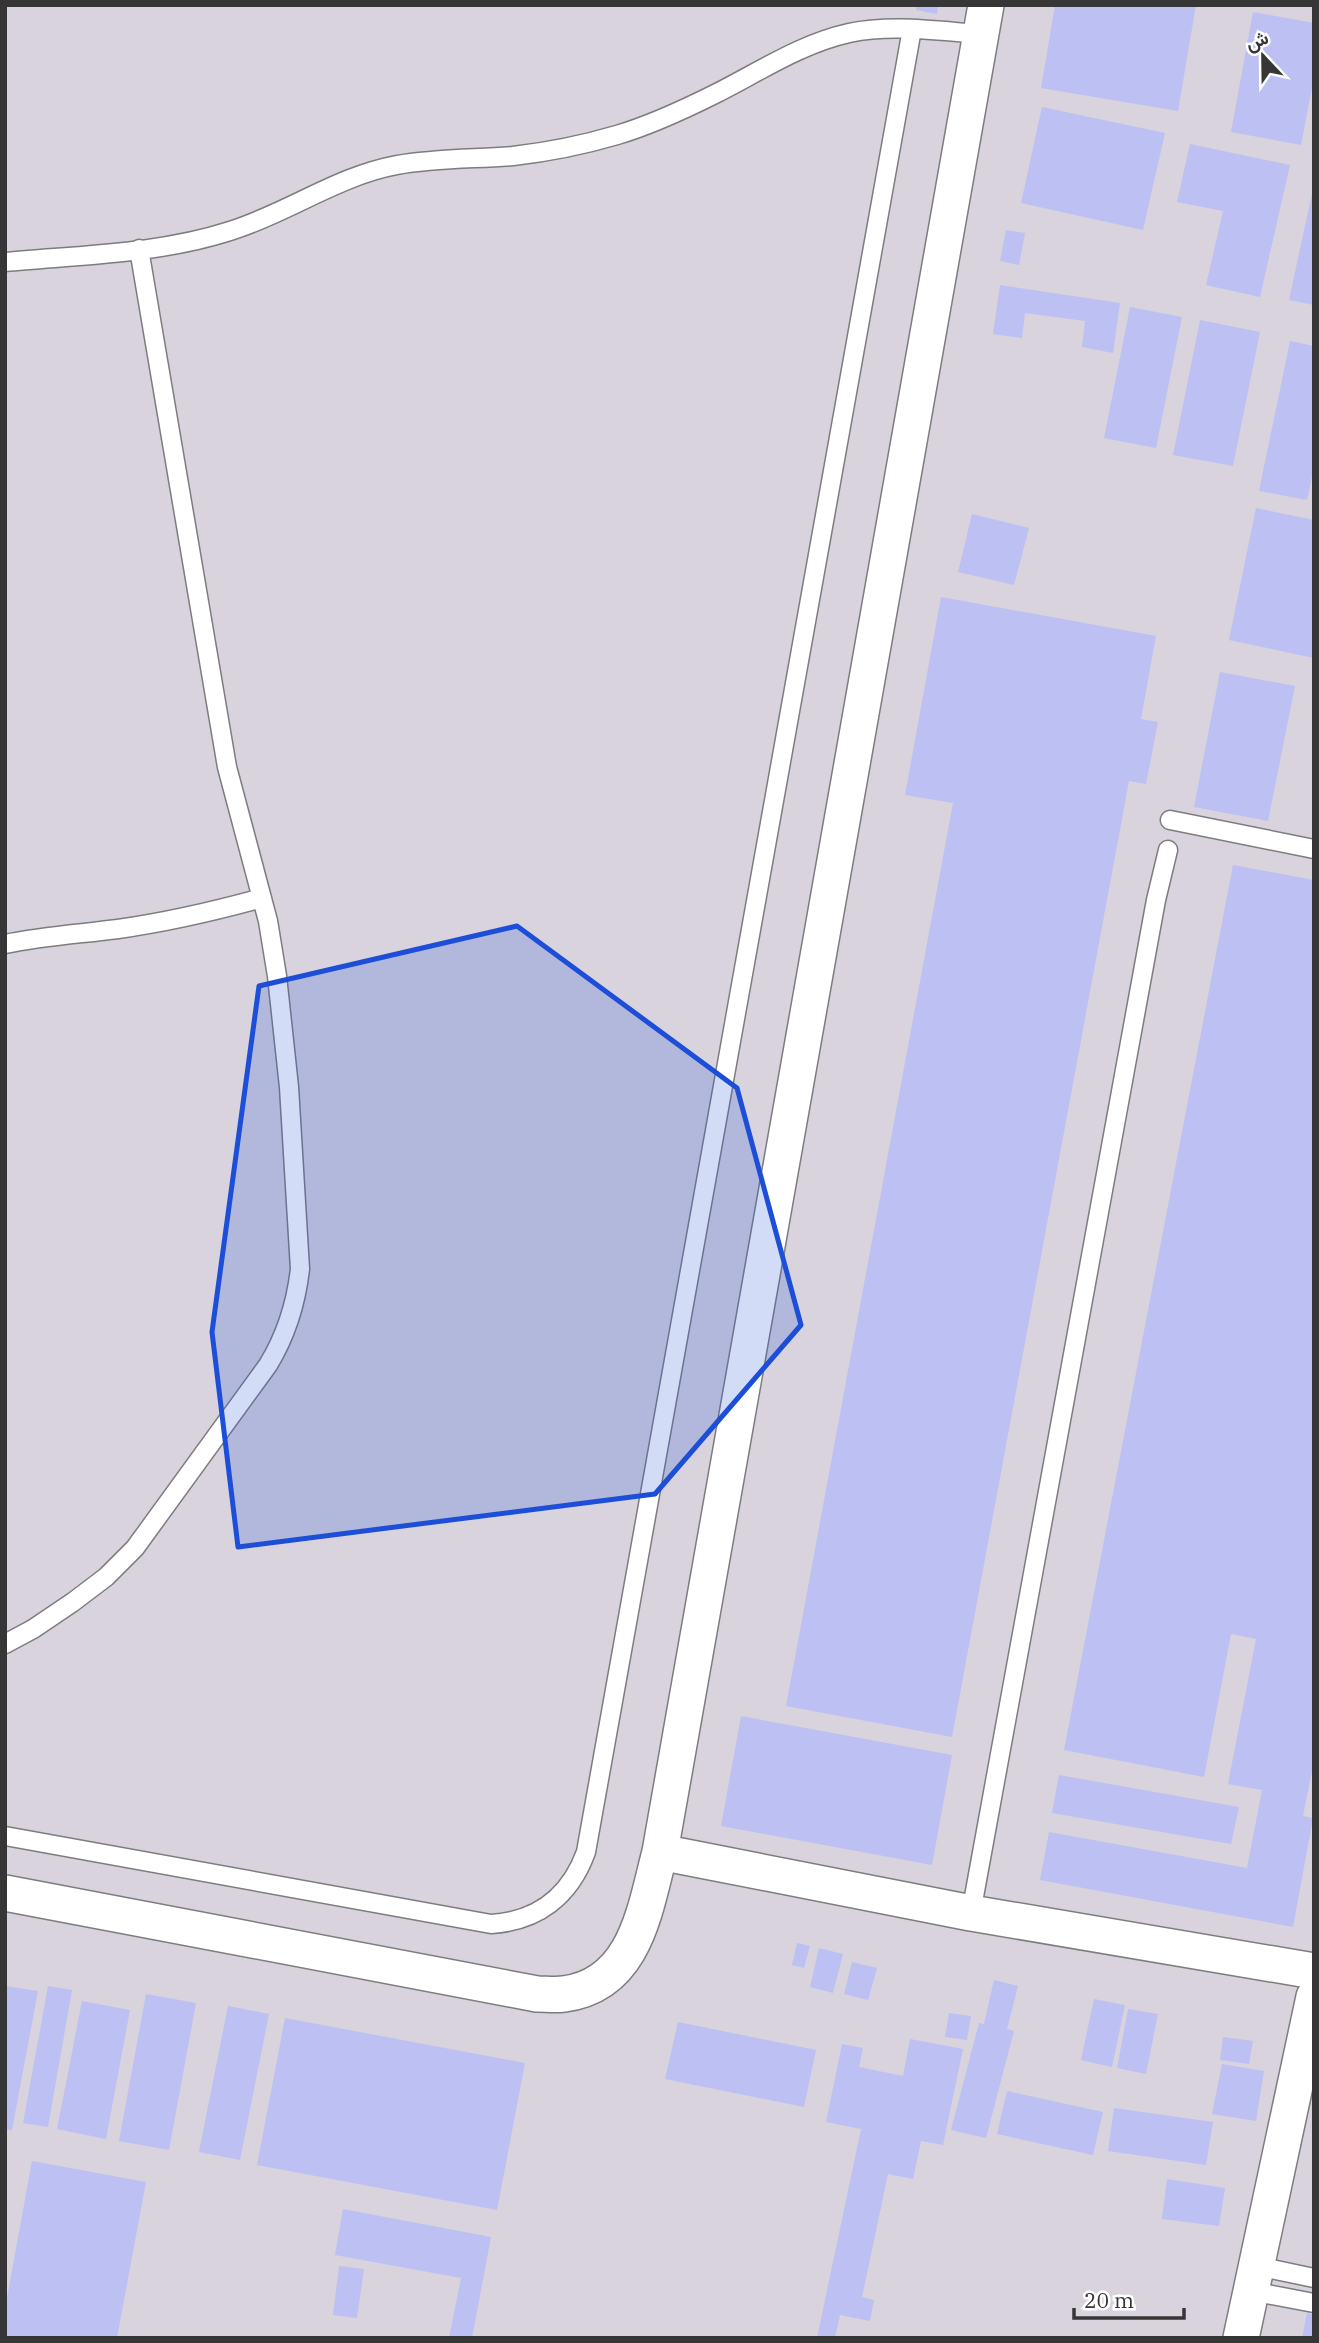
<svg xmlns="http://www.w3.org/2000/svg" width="1319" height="2343" font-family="'IBM Plex Serif',Vazirmatn,serif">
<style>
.built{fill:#d8d3dd}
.building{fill:#bcc0f3}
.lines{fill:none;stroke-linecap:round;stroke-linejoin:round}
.lane-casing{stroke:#7e7c7f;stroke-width:21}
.street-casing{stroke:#7e7c7f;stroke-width:38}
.lane{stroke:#fff;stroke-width:18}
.street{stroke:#fff;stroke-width:35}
.marked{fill:#1d4ed8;fill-opacity:0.2;stroke:#1d4ed8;stroke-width:5;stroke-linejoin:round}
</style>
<rect width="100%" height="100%" fill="#e3e1e5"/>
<path class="built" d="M5,5H1314V2338H5Z"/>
<path class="building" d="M917,5H938L937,14L916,10Z
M1055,5H1196L1178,111L1041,88Z
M1253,12L1314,23V77L1301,145L1231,132Z
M1042,107L1165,133L1143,230L1021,203Z
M1190,144L1290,165L1260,297L1206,285L1223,211L1177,202Z
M1313,189H1314V305L1289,300Z
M1006,230L1025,233L1019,265L1000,261Z
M1000,285L1120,303L1113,353L1082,347L1085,321L1025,313L1022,338L993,334Z
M1130,307L1182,317L1156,448L1104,438Z
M1200,320L1260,332L1233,466L1173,455Z
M1290,341L1314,346V467L1307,500L1259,491Z
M1256,508L1314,520V658L1229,640Z
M972,514L1029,528L1014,585L958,572Z
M941,597L1156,636L1141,719L1158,722L1146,784L1129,781L952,1737L786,1706L953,803L905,795Z
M1220,672L1295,686L1268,821L1194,807Z
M1233,865L1314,880V1761L1303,1816L1313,1818L1293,1927L1040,1880L1049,1832L1247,1868L1262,1790L1228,1784L1256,1639L1231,1634L1204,1777L1064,1750Z
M741,1716L952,1755L932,1865L721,1826Z
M1059,1775L1239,1807L1231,1844L1052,1813Z
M797,1943L810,1946L804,1968L792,1965Z
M819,1948L843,1954L833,1993L810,1987Z
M852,1962L877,1968L868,2000L844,1994Z
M994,1980L1018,1986L1007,2029L1014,2031L986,2138L951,2130L979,2023L984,2024Z
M5,1986L38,1991L12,2130L5,2129Z
M48,1986L72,1990L48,2127L23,2123Z
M146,1994L196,2003L169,2150L119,2141Z
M1094,1999L1125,2005L1112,2067L1081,2060Z
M82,2001L130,2010L106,2139L57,2129Z
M228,2006L269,2014L240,2160L199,2152Z
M1128,2009L1158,2014L1146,2074L1117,2068Z
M949,2013L971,2016L967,2040L945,2037Z
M285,2018L525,2063L497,2210L257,2165Z
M678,2022L816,2050L804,2107L665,2079Z
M1223,2037L1253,2041L1249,2064L1220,2060Z
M910,2039L963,2049L943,2145L921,2141L913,2179L888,2174L862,2297L874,2300L870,2321L840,2315L835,2338H817L861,2129L826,2122L842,2044L863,2048L859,2067L903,2076Z
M1222,2064L1264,2071L1256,2121L1212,2114Z
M1007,2091L1103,2112L1093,2155L997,2134Z
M1114,2108L1213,2122L1206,2165L1108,2151Z
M32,2161L146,2182L117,2338H5V2309Z
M1167,2179L1225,2188L1219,2226L1162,2219Z
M343,2209L491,2237L472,2338H449L461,2278L335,2255Z
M339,2266L364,2269L357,2318L333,2315Z
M1307,2313L1314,2315V2338H1302Z"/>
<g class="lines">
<defs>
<path id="lane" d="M5,262C80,255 159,254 230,231C288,213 337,176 397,165C435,158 475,159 513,156C548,152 583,145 617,135C651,125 683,110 715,94C759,72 800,44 849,33C892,24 937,31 981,34
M1170,820L1314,849
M5,944C44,936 79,934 118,929C167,922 215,911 262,898
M5,1644L33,1629L73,1602L106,1577L135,1548L268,1365C287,1334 296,1304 300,1269L289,1087L277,976L268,921L227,767L139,249
M5,1836L491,1924C538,1921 570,1896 586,1852L912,29
M971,1913L1156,900L1168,850
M1257,2266L1314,2278
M1251,2291L1314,2303"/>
<path id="street" d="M660,1852L971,1913L1314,1971
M5,1893L537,1994C546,1994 555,1995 564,1994C636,1985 645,1908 660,1852L986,5
M1241,2338L1314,1997"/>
</defs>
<use href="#lane" class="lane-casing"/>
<use href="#street" class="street-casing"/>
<use href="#lane" class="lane"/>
<use href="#street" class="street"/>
</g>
<path class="marked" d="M517,926L737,1088L801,1325L655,1494L238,1547L212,1332L259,986Z"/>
<rect width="1319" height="2343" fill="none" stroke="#363637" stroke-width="14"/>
<g transform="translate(1263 56) rotate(338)" stroke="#ffffff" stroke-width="5" paint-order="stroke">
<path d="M0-5L12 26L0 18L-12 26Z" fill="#363637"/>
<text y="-10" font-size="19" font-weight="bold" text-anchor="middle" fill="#363637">ش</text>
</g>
<path d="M1074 2308v10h110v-10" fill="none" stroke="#363637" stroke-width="3.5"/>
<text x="1084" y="2308" font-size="21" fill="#363637" stroke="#ffffff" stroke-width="5" paint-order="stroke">20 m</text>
</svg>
